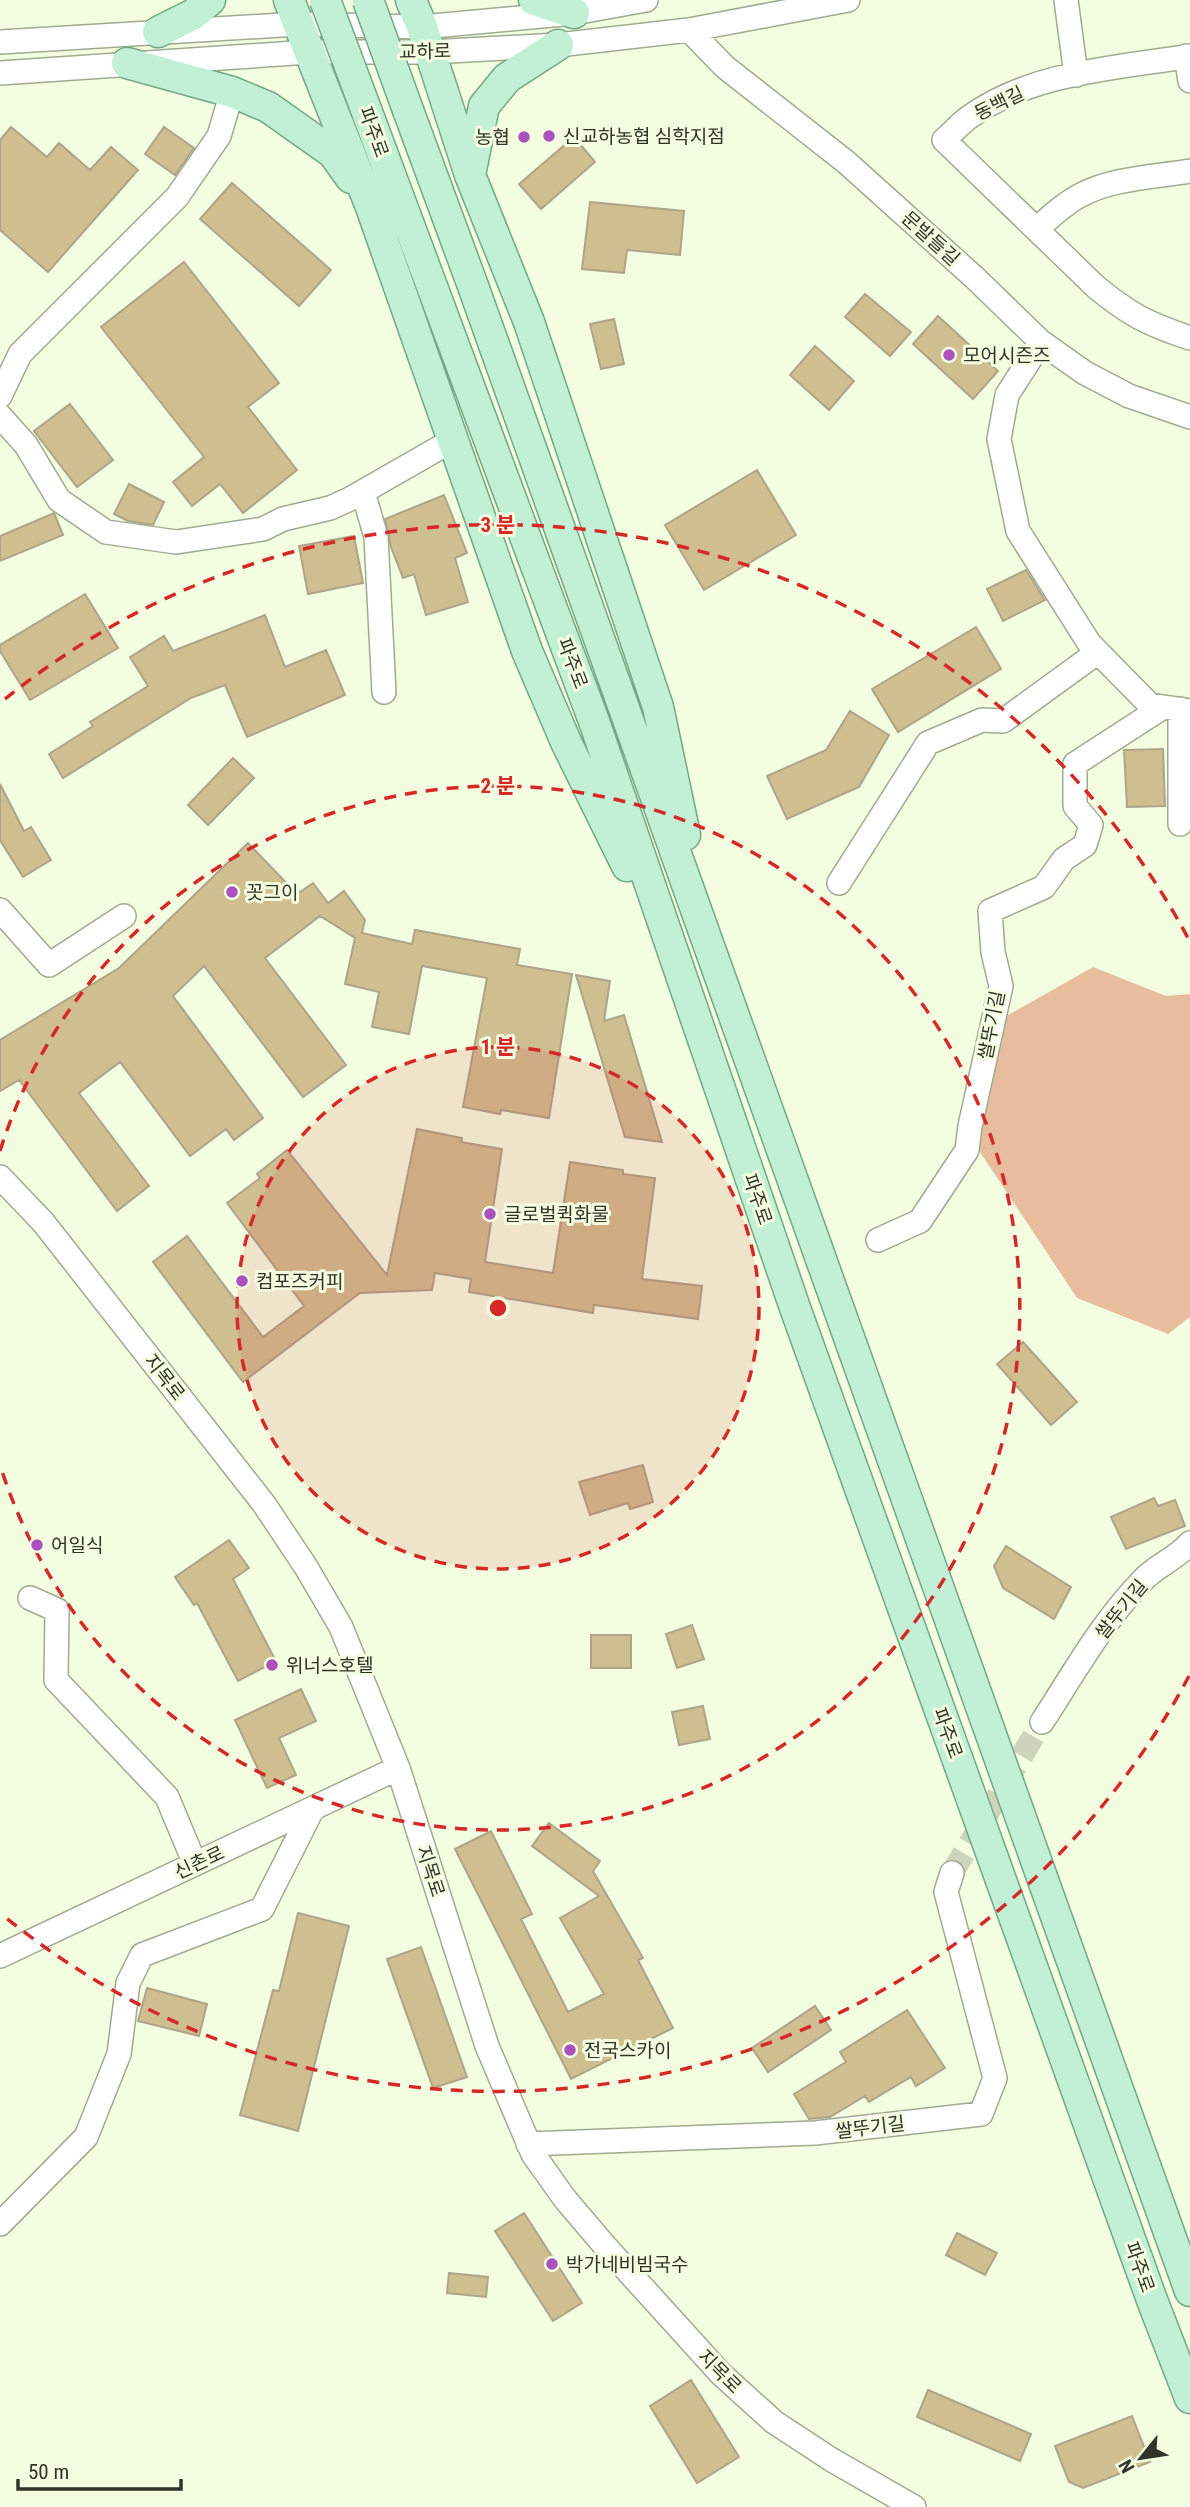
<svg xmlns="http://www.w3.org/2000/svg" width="1190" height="2507" font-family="'Roboto Condensed','Noto Sans KR',sans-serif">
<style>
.green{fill:#e7bd9d}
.building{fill:#cfbf90;stroke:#ada489;stroke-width:2}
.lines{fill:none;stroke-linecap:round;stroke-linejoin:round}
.minor-tunnel{stroke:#ccd5bc;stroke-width:23;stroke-dasharray:23 11;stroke-linecap:butt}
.minor-casing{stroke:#a0aa90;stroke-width:26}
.major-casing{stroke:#73a785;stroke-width:33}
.minor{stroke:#fff;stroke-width:23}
.major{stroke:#c1f0d4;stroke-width:30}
.major-bridge-casing{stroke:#73a785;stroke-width:33;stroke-linecap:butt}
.major-bridge{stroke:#c1f0d4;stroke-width:30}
.ring{fill:none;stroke:#d62828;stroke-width:3.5;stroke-dasharray:12 9}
.poi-dot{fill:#aa51bd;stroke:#f3fee1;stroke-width:2.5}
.labels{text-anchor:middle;stroke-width:6;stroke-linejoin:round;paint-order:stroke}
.street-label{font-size:19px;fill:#2f3328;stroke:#f3fee1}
.poi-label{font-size:19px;fill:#2f3328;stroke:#f3fee1;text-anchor:start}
.centre{fill:#d62828;stroke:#f3fee1;stroke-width:3.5}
.ring-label{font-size:21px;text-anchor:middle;font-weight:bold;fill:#d62828;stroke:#f3fee1;stroke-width:6;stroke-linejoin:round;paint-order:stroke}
</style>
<rect width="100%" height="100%" fill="#f3fee1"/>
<path class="green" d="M1093,967L1166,996L1190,994V1317L1168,1334L1077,1298L974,1143L1003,1018Z"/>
<path class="building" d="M11,127L47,157L59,143L90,170L111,147L138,170L48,272L0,230V140Z
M164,127L194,148L175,175L145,154Z
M574,137L595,162L541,209L519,184Z
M232,183L331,270L299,306L200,219Z
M590,202L684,211L680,255L627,250L624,273L582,269Z
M184,262L279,383L248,407L297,470L243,513L220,484L192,506L173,482L204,457L101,327Z
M865,294L911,332L890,356L845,317Z
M938,316L998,371L973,399L913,344Z
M614,319L624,364L601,369L590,324Z
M815,346L854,381L829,410L790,375Z
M70,404L113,460L77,487L34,431Z
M757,470L796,535L704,590L665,525Z
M129,484L164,502L153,525L128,521L114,514Z
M444,495L467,553L455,558L468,602L426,615L414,574L403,578L391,547L385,519Z
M54,513L63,535L0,561V536Z
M354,536L363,583L308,594L299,546Z
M1026,570L1045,600L1003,621L987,589Z
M85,594L118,648L30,700L0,651V645Z
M265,615L285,667L326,650L345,695L247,737L225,685L191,698L63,778L49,754L93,726L90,722L148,686L130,657L164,636L173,651Z
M976,627L1001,669L898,732L872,689Z
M850,711L889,735L859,787L787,819L767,776L826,750Z
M1163,749L1165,806L1127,807L1124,750Z
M233,758L254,778L208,825L188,805Z
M0,784L24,831L31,827L51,860L23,877L0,840Z
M248,843L297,894L313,883L328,903L344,891L365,920L362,933L412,944L415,930L520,949L517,965L572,974L549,1118L501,1110L500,1114L463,1107L487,978L422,966L409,1034L372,1027L379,992L345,984L355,938L320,916L265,958L346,1065L303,1097L204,966L173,996L263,1118L234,1140L226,1129L190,1156L120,1062L79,1093L149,1186L117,1211L19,1080L0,1091V1040L119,968Z
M576,975L610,981L604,1021L624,1015L662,1142L625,1137Z
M417,1129L462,1138L461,1142L502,1149L485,1262L553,1273L570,1162L623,1170V1174L655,1178L642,1279L702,1286L698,1319L594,1305L593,1313L469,1292L471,1279L435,1273L432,1290L360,1293L243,1382L153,1262L187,1236L263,1337L304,1306L227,1203L260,1178L257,1174L287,1150L387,1275Z
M1023,1342L1077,1402L1051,1425L997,1364Z
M643,1465L653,1502L630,1509L628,1503L590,1515L579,1482Z
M1154,1498L1158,1506L1175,1500L1185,1526L1126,1549L1111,1517Z
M229,1540L249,1568L233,1579L276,1661L238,1681L197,1603L194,1605L175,1577Z
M1006,1546L1071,1587L1054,1619L1003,1588L994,1566Z
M692,1625L704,1659L677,1668L666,1634Z
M591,1635H631V1668H591Z
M301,1689L316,1721L279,1738L296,1775L267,1788L235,1720Z
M703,1706L710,1739L679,1745L672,1712Z
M549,1823L600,1861L593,1871L643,1958L638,1960L673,2028L571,2079L455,1849L491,1831L532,1914L521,1919L568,2012L604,1994L560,1918L599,1896L532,1846Z
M298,1913L349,1926L298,2131L240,2115L273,1990L279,1991Z
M421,1947L467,2077L433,2088L387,1959Z
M147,1988L207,2004L199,2036L138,2021Z
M815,2006L831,2030L768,2072L752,2048Z
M907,2010L945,2068L916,2086L911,2077L869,2102L865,2096L830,2117L809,2119L794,2094L846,2062L840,2052Z
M524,2213L582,2303L553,2321L495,2231Z
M957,2233L997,2253L985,2275L946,2255Z
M449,2273L488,2277L486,2297L447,2293Z
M691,2380L739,2457L697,2483L650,2406Z
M928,2390L1031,2434L1020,2461L917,2417Z
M1132,2416L1150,2462L1083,2488L1069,2482L1055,2446Z"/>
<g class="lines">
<path class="minor-tunnel" d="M952,1873L1042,1722"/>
<defs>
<path id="minor" d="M1066,0L1076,75
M689,30L725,67L846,162L975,278L1041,342L1085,373L1129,396L1190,417
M0,42L298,24L422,27L574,13L646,0
M1186,56L1190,81
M1190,56C1116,68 1031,72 968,118C960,124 952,133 944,140L1096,287C1130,315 1148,324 1190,338
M0,73L309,52H430L558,45L689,30L848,0
M1037,229C1050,217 1063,205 1079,196C1111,178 1154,177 1190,171
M1041,342L1007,395L999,439L1018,531L1089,643L1150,705L1190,711
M0,396L20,354L177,197L219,136L232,92
M0,416L26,445L59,500L106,532L176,542L263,529L283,519L330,508L350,499L453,440
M363,492L376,537L384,692
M1180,824V709
M839,883L928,743L982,720L1003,721L1098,652
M0,910L49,965L124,916
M0,1177L43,1222L264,1504L306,1567L341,1627L398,1768L487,2046L533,2154L565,2199L605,2246L721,2374L774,2422L832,2460L914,2507
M878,1240L920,1221L967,1150L970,1126L1001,986L993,952L990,911L1044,887L1064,859L1085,845L1091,825L1075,806V764L1163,707
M30,1598L57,1610L56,1680L167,1797L195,1864
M1042,1722C1074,1673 1102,1622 1143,1580C1157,1565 1176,1559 1190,1543
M0,1956L398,1768
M528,2144L815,2133L981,2114L995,2078L946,1892L952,1873
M0,2224L86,2137L119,2054L128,1983L142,1955L262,1909L313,1808"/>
<path id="major" d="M289,0L371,207L527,651L566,742L627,866
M411,0L422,27L470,175L529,322L658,707L685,835
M534,0L574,13
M158,32L194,14L210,0
M127,63L232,92L268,107L333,153L351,178
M408,110L473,286L1190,2291
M367,112L595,724L794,1305L1152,2300L1190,2398
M470,175L484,106L507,78L558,45"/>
</defs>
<use href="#minor" class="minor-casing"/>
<use href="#major" class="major-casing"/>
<use href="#minor" class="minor"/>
<use href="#major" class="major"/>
<defs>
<path id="major-bridge" d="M325,0L367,112
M368,0L408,110"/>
</defs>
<use href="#major-bridge" class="major-bridge-casing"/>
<use href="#major-bridge" class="major-bridge"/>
</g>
<circle cx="498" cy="1308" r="261" fill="#d62828" fill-opacity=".12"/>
<g class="ring">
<circle cx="498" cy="1308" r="261"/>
<path d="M0 1151A522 522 0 1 1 0 1465"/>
<path d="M1189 1676A783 783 0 0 1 5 1917M5 699A783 783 0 0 1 1189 940"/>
</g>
<g class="poi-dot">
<circle cx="549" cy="136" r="7"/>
<circle cx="524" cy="137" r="7"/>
<circle cx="949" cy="355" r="7"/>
<circle cx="232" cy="892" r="7"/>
<circle cx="490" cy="1214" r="7"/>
<circle cx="242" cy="1281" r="7"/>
<circle cx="37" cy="1545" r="7"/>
<circle cx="272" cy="1665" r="7"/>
<circle cx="570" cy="2050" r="7"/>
<circle cx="552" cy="2264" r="7"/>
</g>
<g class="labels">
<g class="street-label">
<text transform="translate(425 51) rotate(-1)" y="7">교하로</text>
<text transform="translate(999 103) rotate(-26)" y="7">동백길</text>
<text transform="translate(374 132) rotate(70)" y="7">파주로</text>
<text transform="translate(931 238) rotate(42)" y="7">문발들길</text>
<text transform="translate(573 663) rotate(69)" y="7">파주로</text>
<text transform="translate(991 1025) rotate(-79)" y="7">쌀뚜기길</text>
<text transform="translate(758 1199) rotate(71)" y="7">파주로</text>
<text transform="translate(165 1377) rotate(52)" y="7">지목로</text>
<text transform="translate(1121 1609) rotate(-51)" y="7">쌀뚜기길</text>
<text transform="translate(948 1733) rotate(70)" y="7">파주로</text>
<text transform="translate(199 1862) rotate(-25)" y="7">신촌로</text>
<text transform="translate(431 1871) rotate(72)" y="7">지목로</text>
<text transform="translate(870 2127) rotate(-7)" y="7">쌀뚜기길</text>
<text transform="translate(1140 2267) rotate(70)" y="7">파주로</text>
<text transform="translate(720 2371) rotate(45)" y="7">지목로</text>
</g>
<g class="poi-label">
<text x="563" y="143">신교하농협 심학지점</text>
<text x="510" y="144" text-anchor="end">농협</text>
<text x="963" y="362">모어시즌즈</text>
<text x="246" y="899">꼿그이</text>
<text x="504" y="1221">글로벌퀵화물</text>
<text x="256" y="1288">컴포즈커피</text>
<text x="51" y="1552">어일식</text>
<text x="286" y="1672">위너스호텔</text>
<text x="584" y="2057">전국스카이</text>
<text x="566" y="2271">박가네비빔국수</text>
</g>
</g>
<circle cx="498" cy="1308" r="10" class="centre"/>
<g class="ring-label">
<text x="498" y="532">3 분</text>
<text x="498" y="793">2 분</text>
<text x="498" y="1054">1 분</text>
</g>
<g transform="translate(1141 2458) rotate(240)" stroke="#f3fee1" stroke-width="5" paint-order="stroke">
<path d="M0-5L12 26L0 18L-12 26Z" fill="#2f3328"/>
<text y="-10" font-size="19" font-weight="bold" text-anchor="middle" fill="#2f3328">N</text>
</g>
<path d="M18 2479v10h163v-10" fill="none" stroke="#2f3328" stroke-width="3.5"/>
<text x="28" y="2479" font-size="21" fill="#2f3328" stroke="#f3fee1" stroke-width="5" paint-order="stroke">50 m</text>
</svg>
